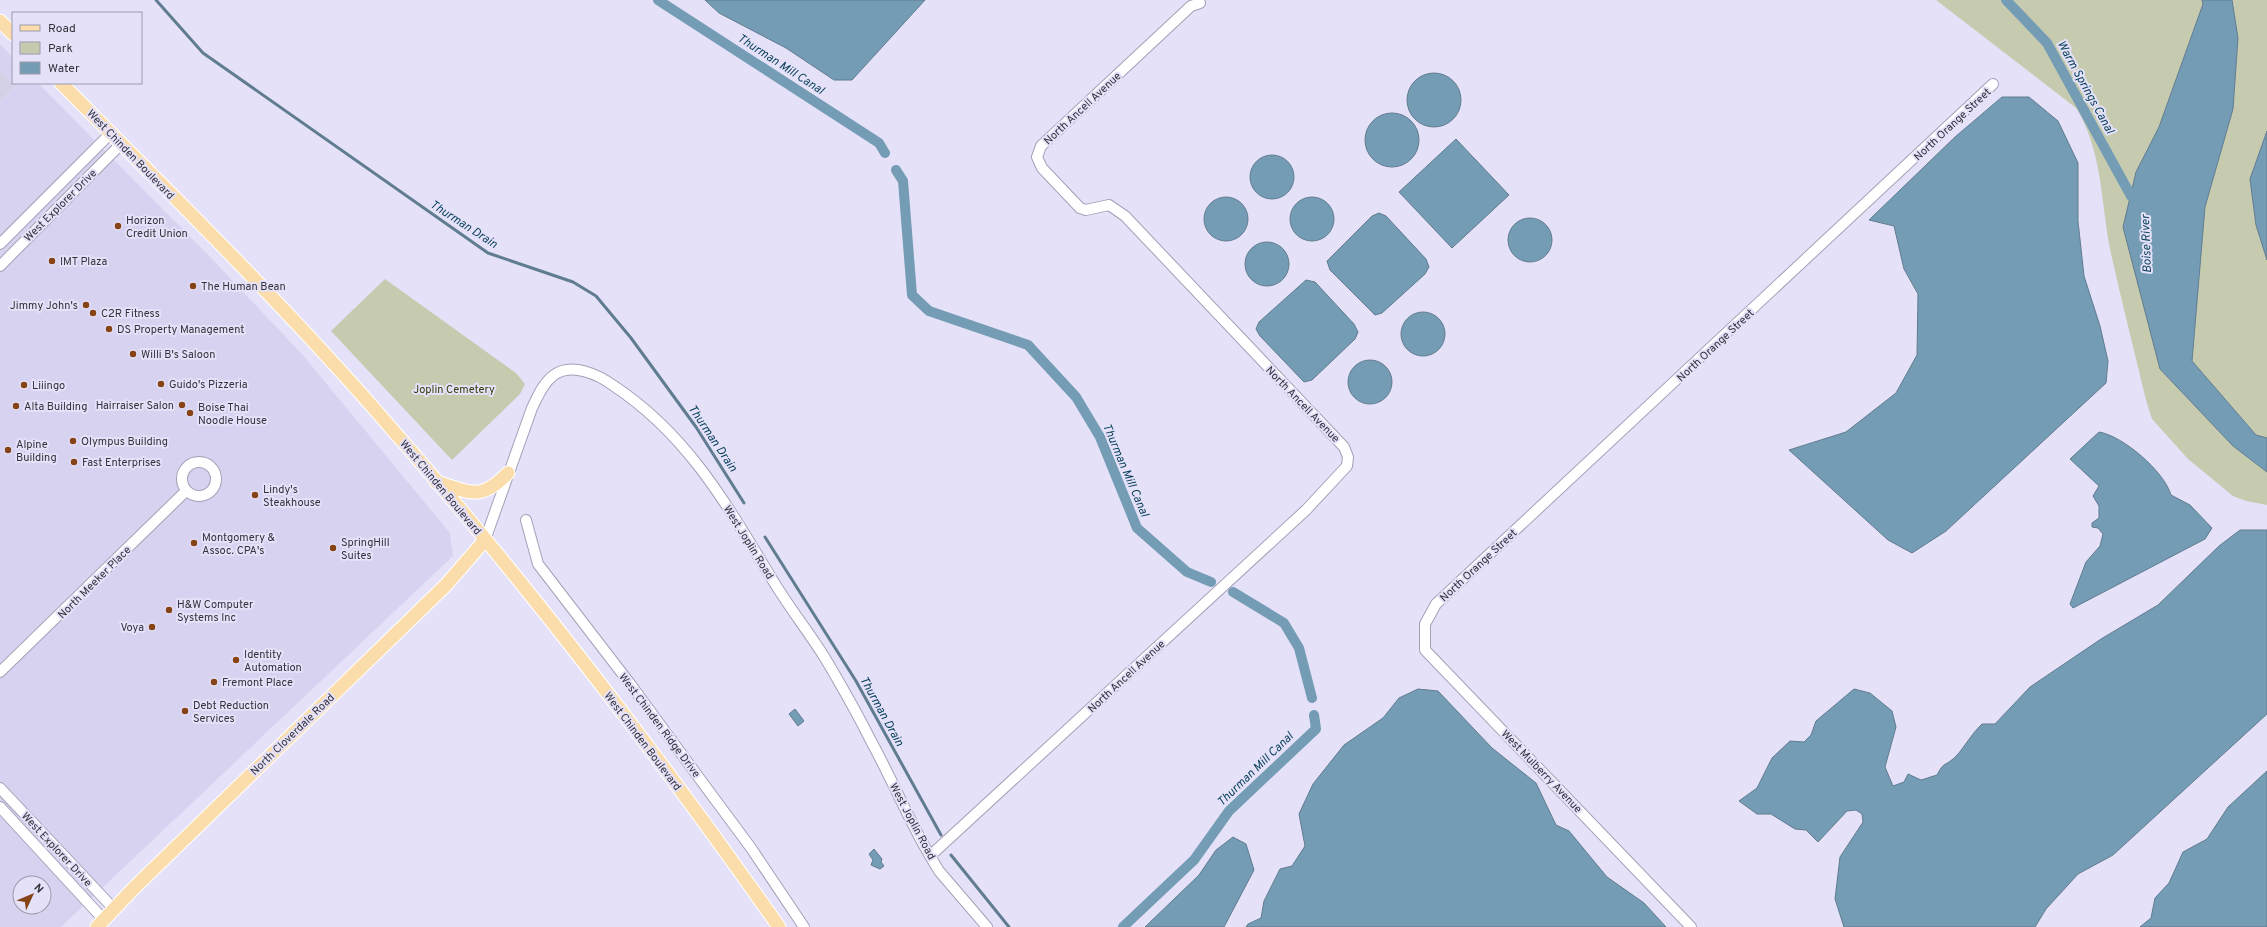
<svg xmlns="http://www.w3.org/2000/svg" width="2267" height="927" font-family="Overpass,sans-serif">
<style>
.built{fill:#d7d2f0;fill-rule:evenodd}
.education{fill:#d4d0e6}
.green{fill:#c6cbb0}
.water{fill:#749cb4;stroke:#607c90}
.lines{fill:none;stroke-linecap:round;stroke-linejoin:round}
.stream{stroke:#607c90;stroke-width:3}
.canal{stroke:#749cb4;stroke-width:10}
.minor-casing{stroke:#a4a0b7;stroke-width:12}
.major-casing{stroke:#fff;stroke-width:15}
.minor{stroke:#fff;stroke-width:10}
.major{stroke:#fbddab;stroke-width:13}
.poi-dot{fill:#864315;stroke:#e5e1f9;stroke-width:1.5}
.labels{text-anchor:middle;stroke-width:4;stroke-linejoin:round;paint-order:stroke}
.street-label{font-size:11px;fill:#33323b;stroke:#e5e1f9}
.poi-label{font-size:11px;fill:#33323b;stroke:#e5e1f9;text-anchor:start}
.park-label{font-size:11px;fill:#373d0b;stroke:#e5e1f9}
.water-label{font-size:12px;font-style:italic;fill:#073f58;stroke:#e5e1f9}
</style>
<rect width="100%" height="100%" fill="#e5e1f9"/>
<path class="built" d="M0,44L13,58V83H38L210,257L301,353L450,533L453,556L61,927H0V101L15,86L0,71ZM20,883H44V907H20Z"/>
<path class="education" d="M0,71L15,86L0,101Z"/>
<path class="green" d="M1936,0H2202L2203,4L2159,127L2136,172L2160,369L2233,446L2267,472V505L2246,501L2233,496L2188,459L2152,419L2146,400C2134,350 2121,299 2110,249C2101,202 2102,149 2076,108Z
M2232,0H2267V438L2256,435L2192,361L2205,207L2233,109L2238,38Z
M385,279L516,373L525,384L520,394L452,460L331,331Z"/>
<path class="water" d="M705,0H925L852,80H834L786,48L719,13Z
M2202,0H2232L2238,38L2233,109L2205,207L2192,361L2256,435L2267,438V472L2233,446L2160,369L2123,227L2136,172L2159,127L2203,4Z
M1407 100a27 27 0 1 1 54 0a27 27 0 1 1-54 0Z
M2002,97H2029L2058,121L2078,163V221L2084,276L2100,326L2108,361L2106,383L1946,531L1912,553L1888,540L1789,450L1846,432L1896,393L1917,355L1918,294L1904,269L1894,226L1869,220L1955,137Z
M1365 140a27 27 0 1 1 54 0a27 27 0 1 1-54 0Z
M2267,131V260L2256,225L2250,179Z
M1456,139L1509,195L1452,248L1399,192Z
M1250 177a22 22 0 1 1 44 0a22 22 0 1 1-44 0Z
M1204 219a22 22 0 1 1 44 0a22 22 0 1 1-44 0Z
M1290 219a22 22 0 1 1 44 0a22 22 0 1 1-44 0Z
M1379,213L1386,216L1426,259L1429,267L1425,274L1382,313L1375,315L1330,270L1327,261L1372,216Z
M1508 240a22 22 0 1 1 44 0a22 22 0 1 1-44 0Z
M1245 264a22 22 0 1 1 44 0a22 22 0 1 1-44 0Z
M1306,280L1315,282L1354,324L1358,332L1355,339L1312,380L1304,382L1260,336L1256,329L1259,322Z
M1401 334a22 22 0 1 1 44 0a22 22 0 1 1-44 0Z
M1348 382a22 22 0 1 1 44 0a22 22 0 1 1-44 0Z
M2099,432C2123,436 2164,471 2171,495L2190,505L2212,528L2205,539L2073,608L2070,604L2086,562L2100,546L2103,534L2098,528L2092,527V523L2099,518V506L2093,496L2099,486L2070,459Z
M2240,530H2267V714L2113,855L2078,874L2046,909L2035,927H1844L1835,899L1840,857L1863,822L1862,814L1856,810L1847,811L1818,842L1806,830L1795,829L1771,814H1757L1739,801L1757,788L1772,758L1790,741L1804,742L1811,735L1816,721L1854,689L1870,693L1892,711L1896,727L1885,767L1893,786L1904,782L1908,774L1921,780L1937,775C1944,762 1943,767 1953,759C1961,753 1971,734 1982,724H1995L2030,687L2101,639L2158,605L2219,546Z
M1418,689L1438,691L1492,748L1536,783L1556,825L1569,831L1607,877L1644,903L1666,927H1246L1248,924L1261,918L1264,901L1280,869L1292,866L1305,846L1299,814L1313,784L1344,745L1383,718L1399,698Z
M795,709L804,721L798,726L789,714Z
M2267,771V927H2140L2151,918L2155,898L2169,883L2183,852L2207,839L2228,807Z
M1233,837L1246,844L1254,870L1224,927H1145L1199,875L1216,850Z
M874,849L882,859L881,862L884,866L880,869L871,865L873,860L869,854Z"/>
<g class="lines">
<path class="stream" d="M156,0L203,53L488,253L573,282L596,296L631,338L696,427L744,503
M765,537L856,681L941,835
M951,855L1009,927"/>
<path class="canal" d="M658,0L879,143L885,153
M2006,0L2047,43L2131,196
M896,170L903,181L912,295L929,311L1028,345L1076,397L1100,437L1137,528L1187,572L1211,582
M1233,592L1284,623L1299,648L1312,698
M1123,927L1194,860L1229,811L1316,729L1314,715"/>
<defs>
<path id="minor" d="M0,244L111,133
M0,266L121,144
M182 479a17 17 0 1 1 34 0a17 17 0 1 1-34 0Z
M526,520L538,564L631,685L694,771L751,848L804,927
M485,540L532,408C538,396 543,383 554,375C572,362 599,375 614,386C688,435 727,505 772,579C788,606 808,631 825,658C841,685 857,713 871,741C892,779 908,819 930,856L939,871L987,927
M0,672L186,491
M0,788L114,909
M0,807L104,920
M930,856L1306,510L1347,466L1348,457L1344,447L1125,216L1109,205L1086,210L1080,208L1042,168L1037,157L1041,146L1191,6L1200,3
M1691,927L1425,650V624L1436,604L1993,84"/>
<path id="major" d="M0,21L13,34
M61,83C163,186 267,288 363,396C512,564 650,743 779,927
M436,482C471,492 480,502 508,473
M97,927L134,888L446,585L485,540"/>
</defs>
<use href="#minor" class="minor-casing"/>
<use href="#major" class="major-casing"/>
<use href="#minor" class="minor"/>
<use href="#major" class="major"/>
</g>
<g class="poi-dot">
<circle cx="118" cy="226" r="4"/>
<circle cx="52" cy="261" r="4"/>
<circle cx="193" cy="286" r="4"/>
<circle cx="86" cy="305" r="4"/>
<circle cx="93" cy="313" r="4"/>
<circle cx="109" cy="329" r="4"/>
<circle cx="133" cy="354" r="4"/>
<circle cx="161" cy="384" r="4"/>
<circle cx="24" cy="385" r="4"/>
<circle cx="182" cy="405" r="4"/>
<circle cx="16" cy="406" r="4"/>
<circle cx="190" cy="413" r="4"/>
<circle cx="73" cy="441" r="4"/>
<circle cx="8" cy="450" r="4"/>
<circle cx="74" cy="462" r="4"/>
<circle cx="255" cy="495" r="4"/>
<circle cx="194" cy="543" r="4"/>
<circle cx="333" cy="548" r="4"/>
<circle cx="169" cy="610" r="4"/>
<circle cx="152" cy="627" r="4"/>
<circle cx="236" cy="660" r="4"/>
<circle cx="214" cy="682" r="4"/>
<circle cx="185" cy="711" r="4"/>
</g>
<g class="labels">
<g class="street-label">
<text transform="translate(1082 108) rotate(-43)" y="4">North Ancell Avenue</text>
<text transform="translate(1952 124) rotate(-43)" y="4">North Orange Street</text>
<text transform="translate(131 154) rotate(46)" y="4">West Chinden Boulevard</text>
<text transform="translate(60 205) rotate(-45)" y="4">West Explorer Drive</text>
<text transform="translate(1715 345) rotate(-43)" y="4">North Orange Street</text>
<text transform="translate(1303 404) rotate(46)" y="4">North Ancell Avenue</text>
<text transform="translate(441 487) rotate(50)" y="4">West Chinden Boulevard</text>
<text transform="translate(749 542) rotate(58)" y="4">West Joplin Road</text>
<text transform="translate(1478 565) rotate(-43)" y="4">North Orange Street</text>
<text transform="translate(94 582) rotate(-45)" y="4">North Meeker Place</text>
<text transform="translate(1126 676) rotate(-43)" y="4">North Ancell Avenue</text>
<text transform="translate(660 725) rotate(53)" y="4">West Chinden Ridge Drive</text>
<text transform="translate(292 734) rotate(-44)" y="4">North Cloverdale Road</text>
<text transform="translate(643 741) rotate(53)" y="4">West Chinden Boulevard</text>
<text transform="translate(1542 771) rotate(46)" y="4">West Mulberry Avenue</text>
<text transform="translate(913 821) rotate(62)" y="4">West Joplin Road</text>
<text transform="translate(57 849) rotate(47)" y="4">West Explorer Drive</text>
</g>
<g class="poi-label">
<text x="126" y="224">Horizon<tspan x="126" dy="13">Credit Union</tspan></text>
<text x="60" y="265">IMT Plaza</text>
<text x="201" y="290">The Human Bean</text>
<text x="78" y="309" text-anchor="end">Jimmy John's</text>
<text x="101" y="317">C2R Fitness</text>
<text x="117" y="333">DS Property Management</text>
<text x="141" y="358">Willi B's Saloon</text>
<text x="169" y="388">Guido's Pizzeria</text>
<text x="32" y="389">Liiingo</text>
<text x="174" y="409" text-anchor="end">Hairraiser Salon</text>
<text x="24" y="410">Alta Building</text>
<text x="198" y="411">Boise Thai<tspan x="198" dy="13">Noodle House</tspan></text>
<text x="81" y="445">Olympus Building</text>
<text x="16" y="448">Alpine<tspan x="16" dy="13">Building</tspan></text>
<text x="82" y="466">Fast Enterprises</text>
<text x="263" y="493">Lindy's<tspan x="263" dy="13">Steakhouse</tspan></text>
<text x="202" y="541">Montgomery &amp;<tspan x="202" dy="13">Assoc. CPA's</tspan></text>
<text x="341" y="546">SpringHill<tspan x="341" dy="13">Suites</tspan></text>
<text x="177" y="608">H&amp;W Computer<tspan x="177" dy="13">Systems Inc</tspan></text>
<text x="144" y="631" text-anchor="end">Voya</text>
<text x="244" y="658">Identity<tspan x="244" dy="13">Automation</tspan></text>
<text x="222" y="686">Fremont Place</text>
<text x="193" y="709">Debt Reduction<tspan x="193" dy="13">Services</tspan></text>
</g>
<g class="park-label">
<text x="454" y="393">Joplin Cemetery</text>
</g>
<g class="water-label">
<text transform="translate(781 64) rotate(33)" y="4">Thurman Mill Canal</text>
<text transform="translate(2086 87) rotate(61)" y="4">Warm Springs Canal</text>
<text transform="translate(464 224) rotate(33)" y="4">Thurman Drain</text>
<text transform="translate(2146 244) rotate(-92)" y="4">Boise River</text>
<text transform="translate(713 438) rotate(56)" y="4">Thurman Drain</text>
<text transform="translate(1126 470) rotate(67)" y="4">Thurman Mill Canal</text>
<text transform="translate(882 711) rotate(61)" y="4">Thurman Drain</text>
<text transform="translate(1255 769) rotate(-44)" y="4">Thurman Mill Canal</text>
</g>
</g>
<rect x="12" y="12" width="130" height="72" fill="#e5e1f9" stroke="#9e9bad"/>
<rect x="20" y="25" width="20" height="6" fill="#fbddab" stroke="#9e9bad"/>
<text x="48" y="32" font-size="12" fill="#33323b">Road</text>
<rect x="20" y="42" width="20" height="12" fill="#c6cbb0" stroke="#9e9bad"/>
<text x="48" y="52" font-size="12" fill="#33323b">Park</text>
<rect x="20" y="62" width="20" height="12" fill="#749cb4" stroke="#9e9bad"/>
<text x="48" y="72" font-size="12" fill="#33323b">Water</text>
<g transform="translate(32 895) rotate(46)"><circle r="19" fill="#e5e1f9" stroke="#9e9bad"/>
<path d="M0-3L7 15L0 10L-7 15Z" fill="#864315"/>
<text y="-6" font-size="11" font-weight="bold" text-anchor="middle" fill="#33323b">N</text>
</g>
</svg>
